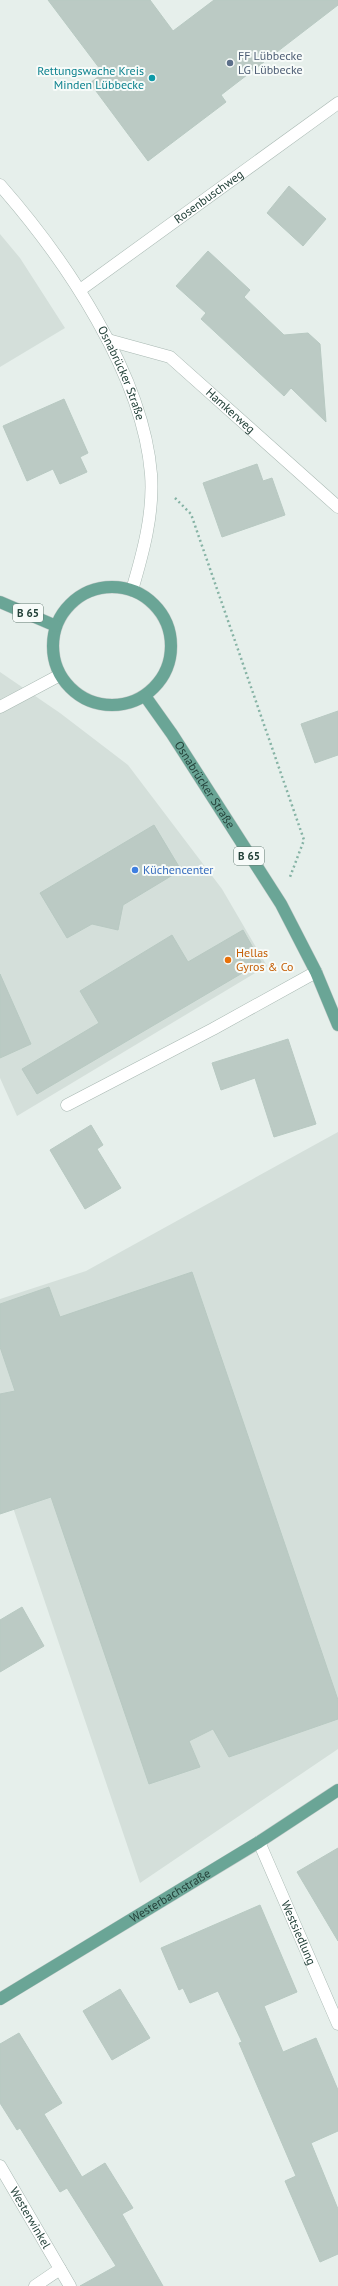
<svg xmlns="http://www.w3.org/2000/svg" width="338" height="2286" font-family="'PT Sans',sans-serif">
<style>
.built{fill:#d4dfda}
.building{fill:#bbcac4;stroke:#b8c9c2}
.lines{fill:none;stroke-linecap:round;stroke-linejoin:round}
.minor-casing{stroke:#a8b8b2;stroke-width:13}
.major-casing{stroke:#c2cac8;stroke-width:13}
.path{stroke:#86b3a5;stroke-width:2.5;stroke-dasharray:2 3;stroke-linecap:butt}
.minor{stroke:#fff;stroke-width:12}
.major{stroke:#6aa596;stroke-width:12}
.service-dot{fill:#5c6f8a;stroke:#f7fbf9;stroke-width:1.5}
.culture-dot{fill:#0f9aa8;stroke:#f7fbf9;stroke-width:1.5}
.shop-dot{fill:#3f7fe0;stroke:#f7fbf9;stroke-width:1.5}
.food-dot{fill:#e8710a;stroke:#f7fbf9;stroke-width:1.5}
.labels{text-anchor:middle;stroke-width:4;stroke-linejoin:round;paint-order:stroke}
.shield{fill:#f7fbf9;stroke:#637a73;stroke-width:1}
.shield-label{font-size:11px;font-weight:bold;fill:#24423a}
.service-label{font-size:12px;fill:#4e5e75;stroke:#f7fbf9;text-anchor:start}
.culture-label{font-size:12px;fill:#0d838f;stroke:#f7fbf9;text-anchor:end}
.street-label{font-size:12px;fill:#24423a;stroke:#f7fbf9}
.shop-label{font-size:12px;fill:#366cbe;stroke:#f7fbf9;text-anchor:start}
.food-label{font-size:12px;fill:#c56008;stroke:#f7fbf9;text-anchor:start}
</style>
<rect width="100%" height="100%" fill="#e6efeb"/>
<path class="built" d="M0,234L20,258L65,328L0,367Z
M0,672L60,713L128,765L222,889L267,966L17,1116L0,1078Z
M338,1132V1749L140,1883L0,1469V1299L86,1271Z"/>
<path class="building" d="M48,0H150L173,31L214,0H338V5L221,95L226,102L148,161L90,83L103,73Z
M289,186L326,219L303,246L267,213Z
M208,251L250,290L244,297L284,335L308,333L320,344L326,422L291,388L284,396L201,319L206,313L176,286Z
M64,399L88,453L80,457L87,472L60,484L53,469L27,481L3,426Z
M257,464L263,481L272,478L285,515L222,537L203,483Z
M338,711V755L315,763L301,724Z
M154,825L181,870L123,905L118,930L92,924L67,938L40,893Z
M243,930L261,962L37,1094L22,1069L99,1023L80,991L172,935L188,962Z
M0,974L31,1044L0,1058Z
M288,1039L316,1124L274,1137L255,1078L221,1090L212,1063Z
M91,1125L103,1145L97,1149L121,1188L85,1209L50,1150Z
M192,1272L338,1700V1719L229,1757L213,1729L189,1741L200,1767L149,1784L51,1497L0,1514V1394L15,1391L0,1347V1304L49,1287L60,1317Z
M22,1607L44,1646L0,1672V1620Z
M338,1848V1941L297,1872Z
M260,1905L297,1992L264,2006L283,2052L316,2038L338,2090V2131L311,2143L338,2209V2254L320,2262L285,2181L296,2176L239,2043L242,2042L218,1991L190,2003L183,1988L179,1990L161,1948Z
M120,1989L150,2038L112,2060L83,2011Z
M19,2033L62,2103L44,2114L82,2177L105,2163L133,2208L122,2214L163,2286H80L116,2266L67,2188L60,2192L20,2128L17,2130L0,2103V2044Z"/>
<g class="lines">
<defs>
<g id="minor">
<path id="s1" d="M0,185C65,259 143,374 151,474C154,513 143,553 132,590"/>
<path id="s2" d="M80,290L338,103"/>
<path id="s3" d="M108,340L170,357L338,507"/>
<path d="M0,707L60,675"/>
<path d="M67,1105L213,1029L316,972"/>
<path id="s4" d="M259,1842L338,2024"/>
<path id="s5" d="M0,2166L70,2286"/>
<path d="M35,2286L60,2269"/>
</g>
<g id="major">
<circle cx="112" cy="646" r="59"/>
<path d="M0,602L56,626"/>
<path id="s6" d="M145,696L172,734L281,904L316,972L338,1025"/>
<path id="s7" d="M0,1999L259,1842L338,1790"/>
</g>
</defs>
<use href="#minor" class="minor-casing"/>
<use href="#major" class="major-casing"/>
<path class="path" d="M175,498L191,514L304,840L290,877"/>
<use href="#minor" class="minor"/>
<use href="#major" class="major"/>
</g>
<circle class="service-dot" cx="230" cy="63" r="4"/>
<circle class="culture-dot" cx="152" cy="78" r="4"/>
<circle class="shop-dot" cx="135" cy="870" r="4"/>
<circle class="food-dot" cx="228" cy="960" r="4"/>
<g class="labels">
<g class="shield">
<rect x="13" y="604" width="30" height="18" rx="3"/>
<rect x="234" y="847" width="30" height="18" rx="3"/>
</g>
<g class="shield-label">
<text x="28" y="617">B 65</text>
<text x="249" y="860">B 65</text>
</g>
<g class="service-label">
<text x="238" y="60">FF Lübbecke<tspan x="238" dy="14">LG Lübbecke</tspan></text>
</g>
<g class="culture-label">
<text x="144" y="75">Rettungswache Kreis<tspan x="144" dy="14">Minden Lübbecke</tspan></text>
</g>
<g class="street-label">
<text dy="4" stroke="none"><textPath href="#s2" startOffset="159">Rosenbuschweg</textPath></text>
<text dy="4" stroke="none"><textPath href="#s1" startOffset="225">Osnabrücker Straße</textPath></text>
<text dy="4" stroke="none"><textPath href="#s3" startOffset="145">Hamkerweg</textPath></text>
<text dy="4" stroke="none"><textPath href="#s6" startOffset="107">Osnabrücker Straße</textPath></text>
<text dy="4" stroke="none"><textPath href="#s7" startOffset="199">Westerbachstraße</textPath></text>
<text dy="4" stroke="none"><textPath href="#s4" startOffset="99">Westsiedlung</textPath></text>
<text dy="4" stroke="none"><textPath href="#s5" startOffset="60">Westerwinkel</textPath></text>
</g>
<g class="shop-label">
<text x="143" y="874">Küchencenter</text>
</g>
<g class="food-label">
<text x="236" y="957">Hellas<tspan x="236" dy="14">Gyros &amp; Co</tspan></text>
</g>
</g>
</svg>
